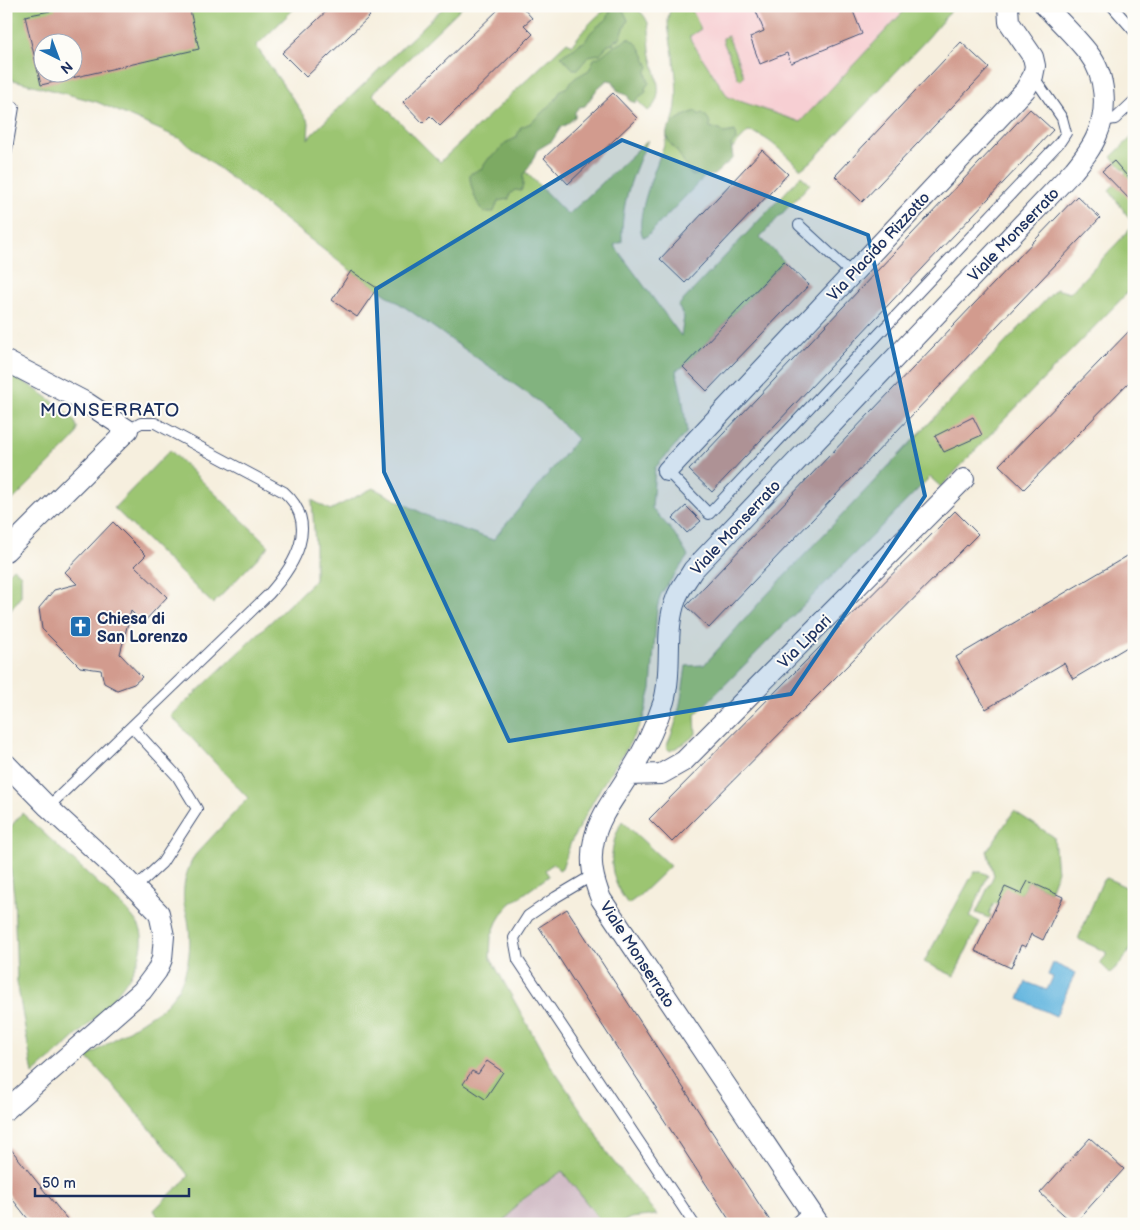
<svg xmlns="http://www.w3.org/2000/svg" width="1140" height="1230" font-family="'Balsamiq Sans',sans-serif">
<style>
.built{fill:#f7cfd3}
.industrial{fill:#d2bdc7}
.green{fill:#9cc572;stroke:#5c7a68;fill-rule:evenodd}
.forest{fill:#7daa64;stroke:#4c6c61}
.water{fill:#63b6df;stroke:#3f729e}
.building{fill:#d29b8e;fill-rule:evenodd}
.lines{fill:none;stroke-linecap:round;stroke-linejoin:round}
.lane-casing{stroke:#3c4c71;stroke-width:12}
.street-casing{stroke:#3c4c71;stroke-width:22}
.lane{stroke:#fff;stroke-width:10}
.street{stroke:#fff;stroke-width:20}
.marked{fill:#1f6fb2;fill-opacity:0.2;stroke:#1f6fb2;stroke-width:4;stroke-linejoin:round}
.labels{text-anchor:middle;stroke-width:4;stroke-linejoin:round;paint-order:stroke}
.street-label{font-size:16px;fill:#1b2f5e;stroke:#fdfcf7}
.poi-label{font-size:16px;font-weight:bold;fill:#1b2f5e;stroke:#fdfcf7;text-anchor:start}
.quarter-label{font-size:19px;letter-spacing:1px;fill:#1b2f5e;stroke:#fdfcf7}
</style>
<rect width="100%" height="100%" fill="#fdfcf7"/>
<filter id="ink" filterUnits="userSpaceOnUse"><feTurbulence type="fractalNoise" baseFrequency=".02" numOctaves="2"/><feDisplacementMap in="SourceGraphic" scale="10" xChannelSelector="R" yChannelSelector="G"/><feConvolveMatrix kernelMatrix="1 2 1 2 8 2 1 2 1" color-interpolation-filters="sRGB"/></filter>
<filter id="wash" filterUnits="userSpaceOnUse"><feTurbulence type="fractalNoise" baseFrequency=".0096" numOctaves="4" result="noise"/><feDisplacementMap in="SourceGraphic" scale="20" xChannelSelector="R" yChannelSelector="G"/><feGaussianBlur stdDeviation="1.12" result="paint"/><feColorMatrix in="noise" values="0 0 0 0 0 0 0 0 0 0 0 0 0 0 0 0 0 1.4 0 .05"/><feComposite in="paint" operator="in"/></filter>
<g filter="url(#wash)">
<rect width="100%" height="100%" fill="#f6efde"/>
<path class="built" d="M690,6H901L903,12L800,122L728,97L690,39V36L701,29Z"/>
<path class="industrial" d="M562,1170L603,1224H503L518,1204Z"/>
<path class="green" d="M6,6H297L256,46L309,122L308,139L313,133L445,6H463L372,94L440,162L567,42L572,45C580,34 600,9 614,6C617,6 622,6 625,6C636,6 644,13 648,23C650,32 649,41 650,50C653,70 668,96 648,111L610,74L517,163L568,215L648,140C632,176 621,202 622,242L614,245L681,336L684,317L678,306L801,176L810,184L760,237L784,261L683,367L676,370L682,395L687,432L655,468L652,508L674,533L688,556L661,594L657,608L651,689L643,719L624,753L601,787L571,842L562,868L559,870L554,863L545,870L549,876L510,904L503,912L497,922L491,937L490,957L547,1060L595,1131L608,1155L657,1215L631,1218L618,1224H603L562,1171L518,1203L503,1224H162L154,1210L189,1176L126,1100L87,1057L162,1008C188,985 193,952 188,919C187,914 185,909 184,904C182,887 186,870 195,855L248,798L171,716L315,580V545L312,500L330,510L373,488L434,519L493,540L577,439L541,403L409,310L351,271L181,139L97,102L6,78ZM42,42H72V72H42Z
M672,6H690L701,29L690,36V39L728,97L800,122L903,12L901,6H955L927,39L811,162L801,169C787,157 766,133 748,132L647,236L643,237C631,216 668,141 674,116C680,93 675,66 671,44C669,30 665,19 672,6Z
M728,36L744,76L741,80L738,78L723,41V38Z
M1134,135V225L1109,190L1126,172L1111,157Z
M1134,225V286L999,425L941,487L930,477L695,715L696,734L685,743L670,751L666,747C679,721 682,694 686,666L704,665L760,602L1056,289L1070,293Z
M6,371C21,380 74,411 77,427C78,433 75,437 72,441L6,507Z
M170,450L269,546L213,604L114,508Z
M13,568L21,575V596L6,617V575Z
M1014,811L1054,837L1057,873L1050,891L1028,881L1021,894L997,904L994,903L989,914L991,915L989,918L976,913L994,875L987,851Z
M22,813L127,910C133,918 141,925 142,936C147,982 65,1045 33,1074L17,982L14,895L7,843L8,830Z
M622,821L670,866L639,896L628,904C608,878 607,850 622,821Z
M974,872H982L988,875L970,917L980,922L954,976L924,962Z
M1107,878L1134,891V943L1122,962L1110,973L1100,963L1106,956V952L1078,939L1103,880Z"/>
<path class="forest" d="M621,6L628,20L619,40L616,39L613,44L608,45L600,54L589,56L578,69H573L561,56L575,48L579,44C588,42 586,37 592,31C596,27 600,24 605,21C612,14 606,6 621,6Z
M627,38C640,41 644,56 649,67L646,72L649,83L645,88L646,92L638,98L636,103L630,101L628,96L617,90L613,81L607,80L598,88L585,106L579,107L575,112V117L567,124L561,127L552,141L537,150L530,166L523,175V186L521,191L515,190L510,194L509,199L498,201L494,212H483C476,203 469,184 470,174L482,168L489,158L498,152L505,143L516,138L521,127L531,123L555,100L561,90L567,87L575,78L589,70L594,59C603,56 605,52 612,47C618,44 622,44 627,38Z
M696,111L699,115L702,113C708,117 710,120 710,127L720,130L724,133L735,131L736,140L731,144L733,158L714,175L708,176L700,174L692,176C686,170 684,160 678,153C675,148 668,143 667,137C663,123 687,114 696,111Z"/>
<path class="water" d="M1053,963L1075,973L1056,1016L1019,999L1026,982L1047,990L1053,977L1048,975Z"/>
<g id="blocks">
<path class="building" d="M54,6H189L199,49L41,85L25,16L55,10ZM42,42H72V72H42Z
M332,6H361L370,16L306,77L282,53Z
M502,6H521L532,18L524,25L533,34L440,126L430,116L423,123L403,102Z
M754,6H851L862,34L791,63L787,53L760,64L750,37L764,31Z
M961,42L989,68L862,202L835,176Z
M613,93L637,118L568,184L544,158Z
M1030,109L1053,130L712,492L689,470Z
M762,150L788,174L685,283L660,259Z
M1114,161L1134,184V204L1102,171Z
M1077,196L1100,218L709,628L686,606Z
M784,261L809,285L707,391L683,367Z
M351,271L377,288L357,317L332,300Z
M1134,326V377L1024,489L999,465Z
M973,417L982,435L944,452L935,436Z
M686,506L701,521L687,533L673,518Z
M955,511L978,534L672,842L649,819Z
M113,522L146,555L135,566L167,597L143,623L131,611L120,654L142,677L134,684L117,690L104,683L101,670L80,667L42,629L39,608L54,590L77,584L65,572Z
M1134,552V643L1073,679L1064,663L986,709L956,657Z
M1028,881L1063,897L1043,940L1031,934L1026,947L1021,945L1011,968L975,951L1005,887L1021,894Z
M567,909L772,1224H732L580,991L539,927Z
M487,1061L503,1072L485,1099L463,1084L472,1071L478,1074Z
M1090,1138L1124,1169L1074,1224L1040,1193Z
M6,1143L54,1203L71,1224H32L6,1191Z"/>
</g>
</g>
<g filter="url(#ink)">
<use href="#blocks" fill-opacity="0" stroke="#3c4c71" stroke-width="1"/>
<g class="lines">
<defs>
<path id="lane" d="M1112,6L1134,31
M1102,121L1115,119L1134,101
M6,155L14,107
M799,225L852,274
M667,471L709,514L1060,142L1066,133L1062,118L1033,76
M132,727L177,776L197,809L162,863L135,888
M48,807L269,594C295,565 320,524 284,492L155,423H141L128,430
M593,875L556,897L528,916L514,938L518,960L694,1224
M794,1224L809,1210"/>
<path id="street" d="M6,361L87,403L128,430L6,551
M667,471L1025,90L1033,76L1035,66L1033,57L1009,22L1008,6
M6,764L48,807L122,875L159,913L164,936L162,959L157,971L142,991L6,1110
M629,775L661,774L684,761L964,479
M819,1224L601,899C593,879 589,861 594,840C599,816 616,796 628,776C643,753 655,728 664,701C673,669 664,629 676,599C679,589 688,579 693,570L1074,170C1083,159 1092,148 1097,135C1108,110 1106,76 1089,54C1076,37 1060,22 1045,6"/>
</defs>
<use href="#lane" class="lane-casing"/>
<use href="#street" class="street-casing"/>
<use href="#lane" class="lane"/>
<use href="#street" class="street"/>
</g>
</g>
<path class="marked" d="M622,140L868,235L925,496L791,694L509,741L384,472L376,289Z"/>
<defs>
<symbol id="church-square" viewBox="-11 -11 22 22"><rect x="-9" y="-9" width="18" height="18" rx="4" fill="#1f6fb2" stroke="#fdfcf7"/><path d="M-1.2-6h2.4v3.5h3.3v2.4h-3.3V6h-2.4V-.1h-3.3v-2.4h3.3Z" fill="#fff"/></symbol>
</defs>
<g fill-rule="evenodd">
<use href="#church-square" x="68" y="614" width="25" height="25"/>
</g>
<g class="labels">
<g class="street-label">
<text transform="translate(1013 234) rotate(-46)" y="6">Viale Monserrato</text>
<text transform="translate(878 246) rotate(-47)" y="6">Via Placido Rizzotto</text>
<text transform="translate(735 527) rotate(-47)" y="6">Viale Monserrato</text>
<text transform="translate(804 641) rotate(-45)" y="6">Via Lipari</text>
<text transform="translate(638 954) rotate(57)" y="6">Viale Monserrato</text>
</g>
<g class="poi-label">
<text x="97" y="624">Chiesa di<tspan x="97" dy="18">San Lorenzo</tspan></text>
</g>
<g class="quarter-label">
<text x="110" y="416">MONSERRATO</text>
</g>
</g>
<rect width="1140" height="1230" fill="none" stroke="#fdfcf7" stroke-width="25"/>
<g transform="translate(58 58) rotate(138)"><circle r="24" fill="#fdfcf7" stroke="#a3aaba"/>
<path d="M0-4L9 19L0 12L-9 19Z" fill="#1f6fb2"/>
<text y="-8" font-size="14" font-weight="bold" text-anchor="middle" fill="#1b2f5e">N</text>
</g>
<path d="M35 1188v8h154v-8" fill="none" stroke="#1b2f5e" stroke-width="2.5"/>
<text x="42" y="1188" font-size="15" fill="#1b2f5e" stroke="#fdfcf7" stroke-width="4" paint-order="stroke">50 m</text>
</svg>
